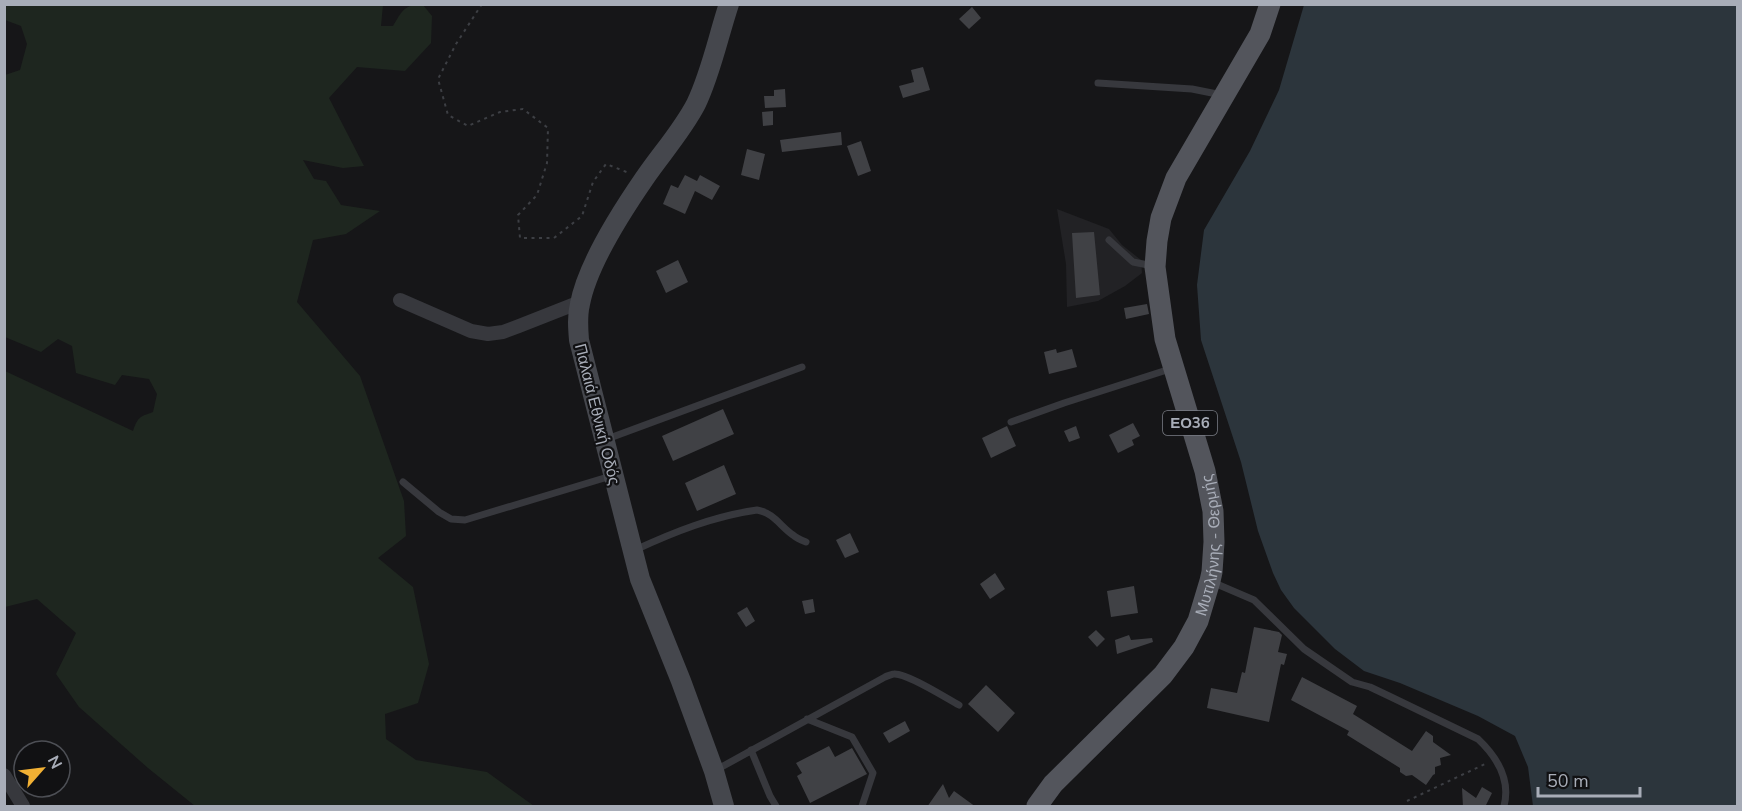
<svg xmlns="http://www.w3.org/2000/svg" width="1742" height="811" font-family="'Nunito Sans',sans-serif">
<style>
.built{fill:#222225}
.green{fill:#1e261f}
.water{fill:#2c353c}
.building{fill:#404145}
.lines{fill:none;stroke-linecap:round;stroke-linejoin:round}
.path{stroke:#3d3f44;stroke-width:2;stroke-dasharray:3 4.5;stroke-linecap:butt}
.lane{stroke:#37383d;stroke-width:7}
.street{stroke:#37383d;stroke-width:14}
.secondary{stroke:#45474d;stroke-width:20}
.primary{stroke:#53555c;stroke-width:21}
.labels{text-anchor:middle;stroke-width:4.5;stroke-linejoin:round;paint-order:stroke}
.shield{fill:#111113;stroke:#7b7e86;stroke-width:1.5}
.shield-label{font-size:15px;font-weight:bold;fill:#a8adb8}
.street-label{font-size:16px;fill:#a8adb8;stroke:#111113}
</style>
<rect width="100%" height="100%" fill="#161618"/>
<path class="built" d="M1057,209L1109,229L1122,245L1141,260L1142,273L1125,286L1098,301L1067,307L1066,264Z"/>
<path class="green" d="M5,4L383,5L381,26H393C402,11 404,4 423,5L432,16L431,43L405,71L357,67L329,98L364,166L343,168L303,160L314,179L326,181L341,205L380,211L346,234L313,240L297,302L360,376L404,501L406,536L378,558L413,587L429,664L418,703L385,714L386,739L416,760L487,772L534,806H195L148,768L79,707L56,674L76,633L37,599L5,607V371L133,431C138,417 139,417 153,412L157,394L149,379L122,375L115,385L76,373L72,346L58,339L41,352L5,337V75L20,70L27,44L21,26L5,20Z"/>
<path class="water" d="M1304,5H1737V806H1533L1528,767L1515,736L1478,716L1400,683L1364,671L1335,649L1294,608L1281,590L1273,573L1258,531L1241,462L1201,340L1197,285L1204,230L1250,151L1279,90Z"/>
<path class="building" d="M972,7L981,18L969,29L959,19Z
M923,67L930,90L903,98L899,86L914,82L911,70Z
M785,89L786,107L765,108L764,96H774V90Z
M773,111V125L763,126L762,112Z
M841,132L842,145L782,152L780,140Z
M861,141L871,171L858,176L847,146Z
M747,149L765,154L759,180L741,175Z
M685,175L697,181L700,175L720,186L712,200L695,191L685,214L663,204L671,185L678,188Z
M1094,232L1100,295L1076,298L1072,233Z
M678,260L688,282L666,293L656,271Z
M1147,304L1149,314L1126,319L1124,308Z
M1056,349L1057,353L1072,349L1077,367L1049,374L1044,352Z
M723,409L734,434L673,461L662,436Z
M1133,423L1140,436L1132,440L1134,445L1118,453L1109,435Z
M1007,426L1016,446L991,458L982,438Z
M1076,426L1080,438L1069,442L1064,431Z
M724,465L736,494L697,511L685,483Z
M850,533L859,552L845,558L836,540Z
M995,573L1005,589L990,599L980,584Z
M1134,586L1138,613L1111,617L1107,591Z
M813,599L815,612L805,614L802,601Z
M747,607L755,621L746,627L737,613Z
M1254,627L1279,632L1282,635L1278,652L1287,654L1284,665L1281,664L1269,722L1207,708L1211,688L1237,693L1242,672L1245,673Z
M1096,630L1105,639L1097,647L1088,637Z
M1129,635L1131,640L1152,638L1153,642L1117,654L1115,640Z
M1302,677L1357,706L1353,714L1412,751L1426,731L1433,736V742L1451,755L1440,758L1441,765L1435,767V774L1433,775L1426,785L1412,775L1406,776L1400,772V768L1347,735L1349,731L1291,700Z
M986,685L1015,713L998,732L968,704Z
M905,721L910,731L889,743L883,733Z
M829,746L835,757L852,748L867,774L810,803L797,776L802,773L796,763Z
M943,784L949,798L954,791L976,807H927Z
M1482,787L1492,793L1486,805L1488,807H1463L1462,788L1476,798Z"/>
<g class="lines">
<path class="path" d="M482,4L456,44L438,79L448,115L468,126L500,112L523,109L548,128L547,163L537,195L518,215L520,238H554L582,216L593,182L606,164L629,173
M1407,801L1487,763"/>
<path class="lane" d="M1098,83L1192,89L1222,95
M1109,240L1133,262L1153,266
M1011,422L1064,403L1170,369
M607,439L802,367
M403,482L439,512L451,519L465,520L611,476
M635,550C674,532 714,516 757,510C774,513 780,526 793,535C796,538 801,540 806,542
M1212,582L1254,600L1304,649L1352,682L1370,687L1389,696L1478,739C1497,757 1511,779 1504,806
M807,719L852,737L873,773L862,806
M751,750L770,796L776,806
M716,770L885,677C887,676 893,674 894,674C907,673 946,698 959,705"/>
<path class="street" d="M400,300L471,331L488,334L503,332L519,326L580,302
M4,775L23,806"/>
<path class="secondary" d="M724,806L714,771L681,681L640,579L579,340C578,328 577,316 580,304C587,266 622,211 644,179C661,154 682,131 696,104C711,73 718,37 729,4"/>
<path class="primary" id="s1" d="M1037,806L1053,784L1163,675L1184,647L1198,621L1210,581L1212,572L1214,542L1213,511L1205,471L1165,339L1155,267L1157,241L1161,218L1176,178L1260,34L1270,4"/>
</g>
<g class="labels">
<rect class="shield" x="1163" y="411" width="54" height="24" rx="4.5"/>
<g class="shield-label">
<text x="1190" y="428">ΕΟ36</text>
</g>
<g class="street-label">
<text transform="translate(598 414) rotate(76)" y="6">Παλαιά Εθνική Οδός</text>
<text dy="6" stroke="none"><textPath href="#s1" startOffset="324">Μυτιλήνης - Θερμής</textPath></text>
</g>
</g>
<rect width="1742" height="811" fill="none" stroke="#a8adb8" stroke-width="12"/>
<g transform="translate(42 769) rotate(62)"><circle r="28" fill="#111113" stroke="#4d4f55" stroke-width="1.5"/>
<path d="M0-4.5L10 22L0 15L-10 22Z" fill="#f2b134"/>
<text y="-9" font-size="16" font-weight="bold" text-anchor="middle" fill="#a8adb8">N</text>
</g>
<path d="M1538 787v9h102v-9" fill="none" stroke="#a8adb8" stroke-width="3"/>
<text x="1547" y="787" font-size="18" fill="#a8adb8" stroke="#111113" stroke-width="4.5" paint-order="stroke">50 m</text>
</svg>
